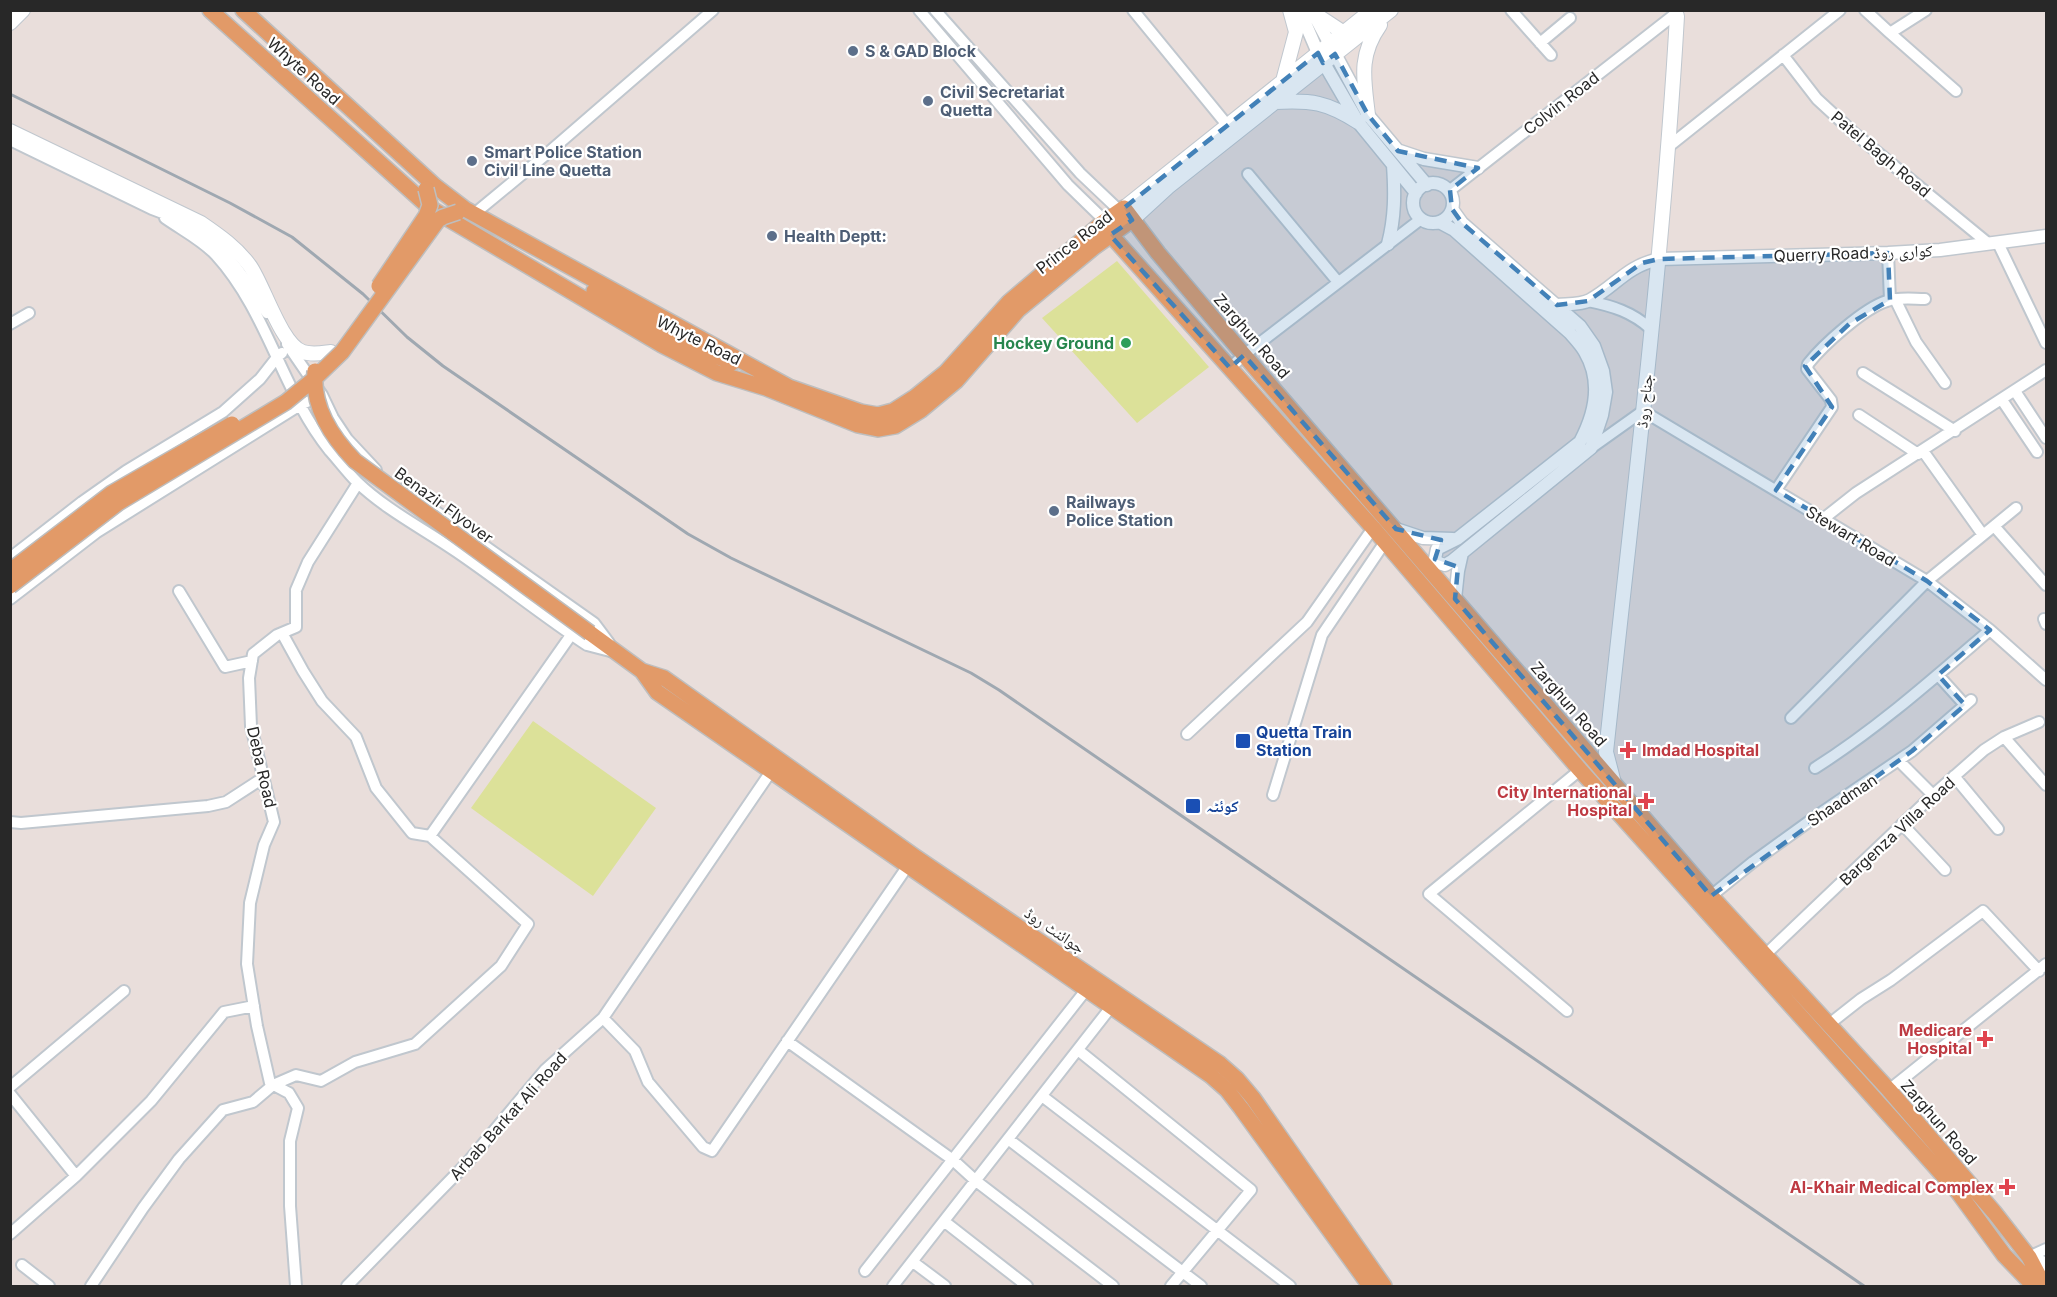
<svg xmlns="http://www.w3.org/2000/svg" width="2057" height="1297" font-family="Inter,'Noto Naskh Arabic',sans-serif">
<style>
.pitch{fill:#dce199}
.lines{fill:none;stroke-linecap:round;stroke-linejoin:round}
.minor-casing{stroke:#c0c7ce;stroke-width:14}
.tertiary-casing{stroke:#c0c7ce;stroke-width:15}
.secondary-casing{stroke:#c0c7ce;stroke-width:16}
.primary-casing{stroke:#bebebe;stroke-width:18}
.minor{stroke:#fff;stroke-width:10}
.tertiary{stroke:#fff;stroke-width:12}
.secondary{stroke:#fff;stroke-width:14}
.primary{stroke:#e29a68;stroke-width:15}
.rail{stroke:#9fa8b1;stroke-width:3}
.primary-bridge-casing{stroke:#bebebe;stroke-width:18;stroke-linecap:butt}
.primary-bridge{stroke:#e29a68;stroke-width:15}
.marked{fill:#4281b8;fill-opacity:0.2;stroke:#4281b8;stroke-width:4.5;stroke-dasharray:12 8;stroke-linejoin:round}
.service-dot{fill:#5c6f8a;stroke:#fff;stroke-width:2}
.leisure-dot{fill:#2e9e5b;stroke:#fff;stroke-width:2}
.transit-dot{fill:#1a4fb4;stroke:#fff;stroke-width:2}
.health-dot{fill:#e0444e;stroke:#fff;stroke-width:2}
.labels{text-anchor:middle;stroke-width:4.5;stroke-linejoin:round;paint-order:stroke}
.service-label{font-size:16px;font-weight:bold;fill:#4e5e75;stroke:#fff;text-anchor:start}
.street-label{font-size:16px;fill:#282828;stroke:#fff}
.leisure-label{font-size:16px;font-weight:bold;fill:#27864d;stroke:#fff;text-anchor:end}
.transit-label{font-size:16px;font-weight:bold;fill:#164399;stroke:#fff;text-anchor:start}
.health-label{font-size:16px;font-weight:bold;fill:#be3a42;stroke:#fff;text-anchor:end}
</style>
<rect width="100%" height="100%" fill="#e9dedb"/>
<path class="pitch" d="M1117,261L1209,367L1137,423L1042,318Z
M533,721L656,808L593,896L471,808Z"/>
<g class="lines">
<defs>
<path id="minor" d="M919,10L1068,185L1105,221
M935,10L1080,173L1120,211
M1133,10L1228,126
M1511,10L1551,55
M1865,10L1890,33L1926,10
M1890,33L1956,91
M1540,43L1570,18
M1783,55L1817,99L1854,133L1989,244
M10,140L152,209C214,231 233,259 267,313
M1668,147L1840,10
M1248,174L1338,282
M1449,191L1674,15
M474,214L549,152L713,10
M165,218C182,230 202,240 216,255C268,312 282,392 330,451C339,461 347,472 357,482C386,510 424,529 457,552C501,582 543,616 587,645L610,651
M1998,243L2046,343
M1888,253L1890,300
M1895,299L1916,342L1945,383
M1588,301C1613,306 1632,312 1651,329
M10,324L29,313
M287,344L322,395L333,418L347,439L376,470
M1230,368L1244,355L1421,219
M1863,373L1955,431
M2015,391L2046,438
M2002,400L2037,452
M1859,415L1918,454
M1591,448L1643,411L1927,581L1990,630L2046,680
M1923,451L1983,535
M404,489L594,623L609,643
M1776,490L1832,407L1831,400L1807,369L1808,364C1823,345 1864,308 1887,301C1898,297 1913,299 1925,299
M1823,519L1856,493L2046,370
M1994,526L2046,585
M10,558L82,502L126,471L223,412L260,379L278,356L282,353
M179,591L225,667L252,661
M10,599L97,532L300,405L321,396
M2044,619L2046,624
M1938,675L1965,705
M1791,718L1927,581L2016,508
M1187,734L1307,622L1373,528
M2004,737L2046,785
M1899,761L1933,795
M1815,768C1878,728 1933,679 1990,630
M1954,776L1998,829
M1273,795L1322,635L1385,542
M10,822L21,823L208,806L226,802L263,778
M1902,824L1945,870
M430,836L571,635
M1711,896L1753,862L1818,815L1912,751L1971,700
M1765,955L1933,795L1984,750L2004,737L2039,722
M1567,1011L1429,894L1580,770
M603,1018L635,1051L648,1082L703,1147L712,1151L907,867
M1828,1025L1861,999L1891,980L1983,911L2039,971
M787,1041L953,1160L976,1181L1113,1286
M1078,1050L1251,1190L1171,1286
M10,1087L124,991
M1889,1090L2046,964
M10,1094L76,1176
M1042,1096L1290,1286
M1008,1139L1201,1286
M945,1222L1027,1286
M10,1234L76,1176L151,1101L224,1012L254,1006
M2029,1257L2046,1249
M913,1262L945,1286
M22,1265L49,1286
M865,1271L1086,990
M91,1286L143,1208L179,1159L223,1110L253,1102L273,1085L296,1075L321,1081L355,1062L415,1044L501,966L528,924L430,836L412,833L376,788L356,737L322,701L303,671L282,633
M296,1286L290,1206V1141L298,1108L289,1093L270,1083L257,1026L247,964L250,903L264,845L274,822L251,726L249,678L253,654L277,635L296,627V590L308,562L358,483
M347,1286L467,1163L545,1070L603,1018L774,767
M893,1286L1111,1007"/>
<path id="tertiary" d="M1296,10L1303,18L1318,53L1358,122L1416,193
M1312,11L1368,115L1427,185
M1400,151L1424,159L1478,168
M1413 203a20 20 0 1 1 40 0a20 20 0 1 1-40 0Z
M1439,222L1454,230L1570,333C1575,339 1581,345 1585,352C1602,381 1595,414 1580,442L1457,539L1437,549L1435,559L1439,563L1445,565L1452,561L1591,448L1602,415L1606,392L1603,371L1594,346L1580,326L1462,223L1452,209
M1388,244C1395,217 1395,193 1393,165
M1557,305C1567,304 1581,305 1590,300C1617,285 1625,267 1659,259L1888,253L1940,250L2046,236
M1396,529L1423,538L1453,539
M1455,599L1458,571L1462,553"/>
<path id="secondary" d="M1312,12L1344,33
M10,23L23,10
M1283,81L1296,32L1290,10
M1275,102C1312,100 1326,102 1358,122
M1368,115C1364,80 1358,56 1380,25
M10,131L201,223C220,236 237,248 250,266C264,286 281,345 303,352C312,355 322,353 331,352
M1124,208L1372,10
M1132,220L1168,187L1391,10
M1614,783L1606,752C1632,507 1663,262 1677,16
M2029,1257L2046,1265"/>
<path id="primary" d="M210,10L430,208L662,345L717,373L766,388L858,425L878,429L895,426L921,410L956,381L1018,310L1093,248L1132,220
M243,10L435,186L465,209L789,387L861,412L878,415L893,411L915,397L946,372L1009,302L1101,224L1124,208L1158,253L1244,355L1711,896L1889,1090L1994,1212L2029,1257L2040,1278L2046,1285
M1101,224L1373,528L1580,770L1958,1192L2004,1255L2034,1286
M594,291L678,339L732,363
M590,633L642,671L657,692L1210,1075L1227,1090L1241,1108L1370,1286
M642,671L664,678L914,856L1220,1064L1237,1079L1253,1098L1384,1286"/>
</defs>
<use href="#minor" class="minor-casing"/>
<use href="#tertiary" class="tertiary-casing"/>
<use href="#secondary" class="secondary-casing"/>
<use href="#primary" class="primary-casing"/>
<use href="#minor" class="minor"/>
<use href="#tertiary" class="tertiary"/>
<use href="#secondary" class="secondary"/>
<use href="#primary" class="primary"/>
<path class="rail" d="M10,94L230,203L292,237L363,294L407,337L443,366L688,534L731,558L971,673L999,690L1864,1286"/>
<defs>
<path id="primary-bridge" d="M379,286L426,216L430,205L426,189
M315,371C312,407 331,436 355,461L590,633
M10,571L112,493L232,424
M10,586L118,503L286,402L314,379L342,352L438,220L443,217L458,212"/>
</defs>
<use href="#primary-bridge" class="primary-bridge-casing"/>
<use href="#primary-bridge" class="primary-bridge"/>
</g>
<path class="marked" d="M1318,53L1323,63L1335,54L1368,115L1398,151L1478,168L1450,190L1452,209L1462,223L1557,305L1588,301L1642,263L1659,259L1888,253L1890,300L1849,324L1805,366L1832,407L1776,490L1927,581L1990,630L1938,675L1965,705L1912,751L1711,896L1455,599L1458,567L1435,559L1441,540L1396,529L1244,355L1230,368L1110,235L1132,220L1124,208Z"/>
<g class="service-dot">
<circle cx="853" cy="51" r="6"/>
<circle cx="928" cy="101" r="6"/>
<circle cx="472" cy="161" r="6"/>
<circle cx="772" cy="236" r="6"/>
<circle cx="1054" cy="511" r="6"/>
</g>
<circle class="leisure-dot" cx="1126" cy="343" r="6"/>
<g class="transit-dot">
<rect x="1235" y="733" width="16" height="16" rx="3"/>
<rect x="1185" y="798" width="16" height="16" rx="3"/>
</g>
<g class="health-dot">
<path d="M1625 741h6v6h6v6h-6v6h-6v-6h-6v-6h6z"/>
<path d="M1643 792h6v6h6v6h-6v6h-6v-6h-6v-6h6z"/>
<path d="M1982 1030h6v6h6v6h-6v6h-6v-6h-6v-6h6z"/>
<path d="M2004 1178h6v6h6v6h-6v6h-6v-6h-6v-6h6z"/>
</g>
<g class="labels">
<g class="service-label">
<text x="865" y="57">S &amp; GAD Block</text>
<text x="940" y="98">Civil Secretariat<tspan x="940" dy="18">Quetta</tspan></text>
<text x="484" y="158">Smart Police Station<tspan x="484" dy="18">Civil Line Quetta</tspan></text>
<text x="784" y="242">Health Deptt:</text>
<text x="1066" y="508">Railways<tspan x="1066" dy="18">Police Station</tspan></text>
</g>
<g class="street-label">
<text transform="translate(304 71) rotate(42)" y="6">Whyte Road</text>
<text transform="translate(1561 103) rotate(-38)" y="6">Colvin Road</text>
<text transform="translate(1881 154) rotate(40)" y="6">Patel Bagh Road</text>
<text transform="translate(1074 242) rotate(-38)" y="6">Prince Road</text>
<text transform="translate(1853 253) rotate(-2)" y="6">Querry Road کواری روڈ</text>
<text transform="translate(1252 336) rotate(49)" y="6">Zarghun Road</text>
<text transform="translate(699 340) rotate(26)" y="6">Whyte Road</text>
<text transform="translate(1644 401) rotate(-84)" y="6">جناح روڈ</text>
<text transform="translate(444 505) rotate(36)" y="6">Benazir Flyover</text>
<text transform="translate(1851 536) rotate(31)" y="6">Stewart Road</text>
<text transform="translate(1569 704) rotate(49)" y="6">Zarghun Road</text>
<text transform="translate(262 767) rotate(77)" y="6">Deba Road</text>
<text transform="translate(1842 800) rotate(-34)" y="6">Shaadman</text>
<text transform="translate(1897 831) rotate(-43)" y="6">Bargenza Villa Road</text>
<text transform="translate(1055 930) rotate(34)" y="6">جوائنٹ روڈ</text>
<text transform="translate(508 1116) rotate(-48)" y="6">Arbab Barkat Ali Road</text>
<text transform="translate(1939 1122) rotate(49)" y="6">Zarghun Road</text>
</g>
<g class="leisure-label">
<text x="1114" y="349">Hockey Ground</text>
</g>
<g class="transit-label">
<text x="1256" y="738">Quetta Train<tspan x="1256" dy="18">Station</tspan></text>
<text x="1206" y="812">کوئٹہ</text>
</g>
<g class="health-label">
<text x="1642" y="756" text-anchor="start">Imdad Hospital</text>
<text x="1632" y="798">City International<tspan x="1632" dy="18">Hospital</tspan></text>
<text x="1972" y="1036">Medicare<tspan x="1972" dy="18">Hospital</tspan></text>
<text x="1994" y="1193">Al-Khair Medical Complex</text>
</g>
</g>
<rect width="2057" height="1297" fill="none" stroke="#282828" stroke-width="24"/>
</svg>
